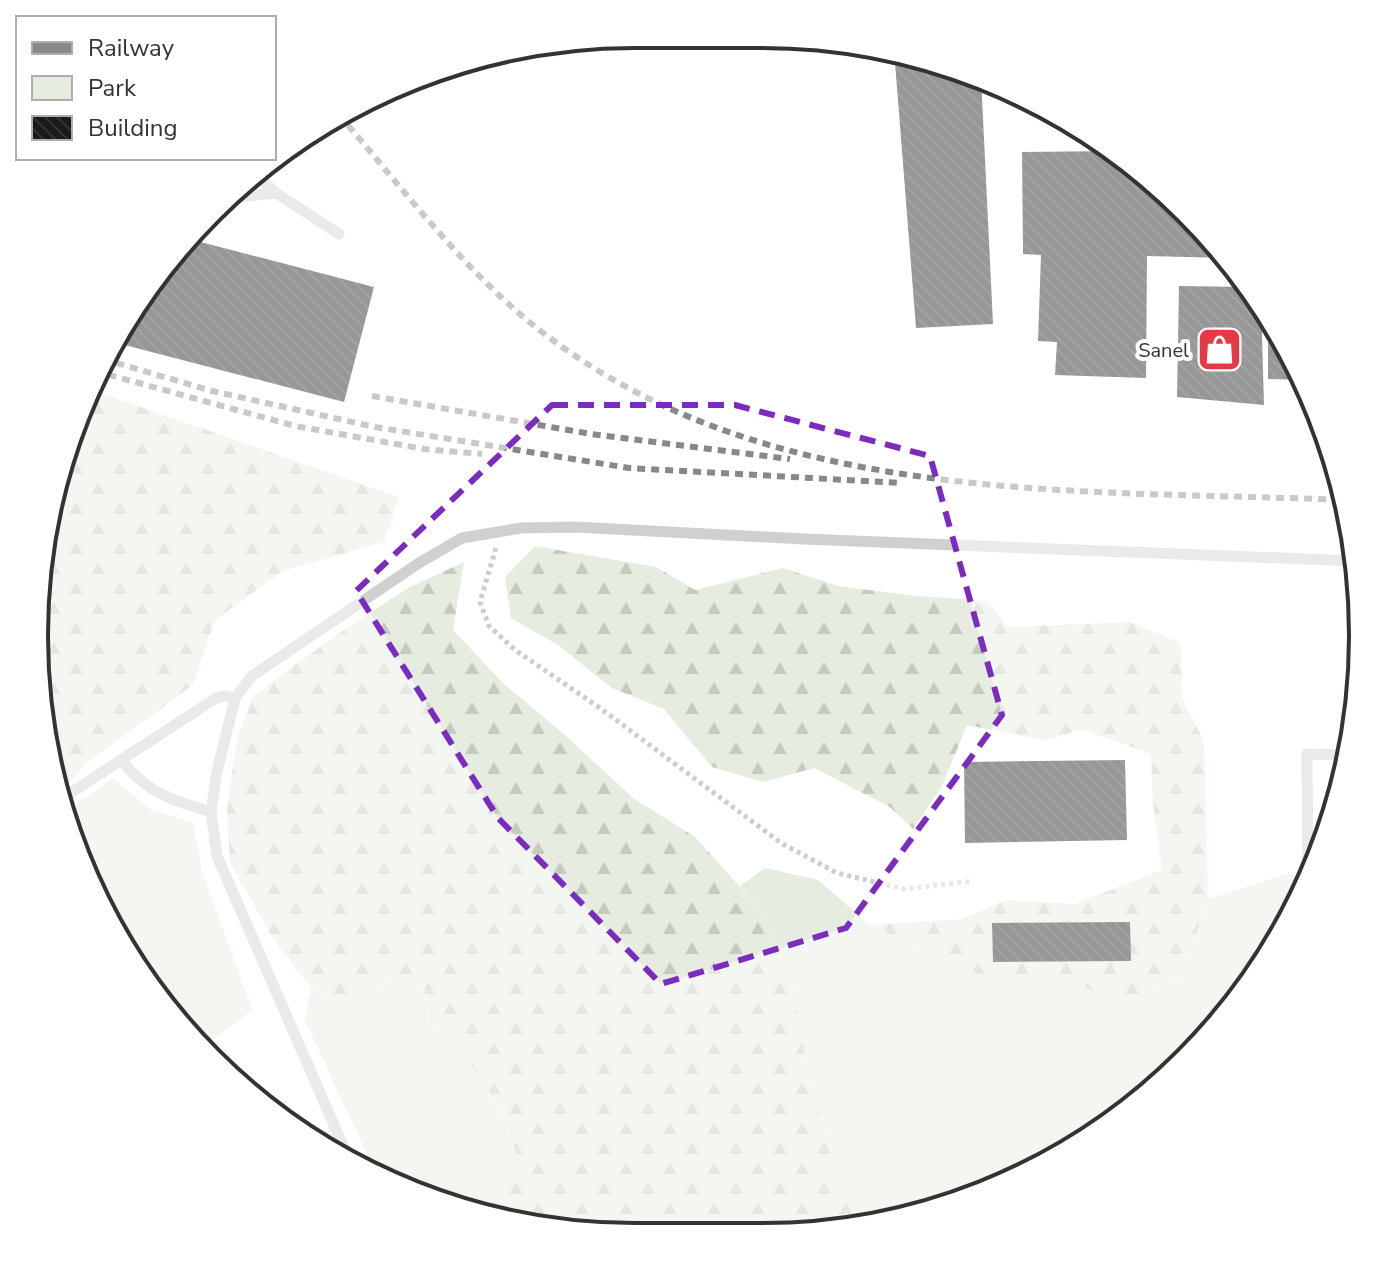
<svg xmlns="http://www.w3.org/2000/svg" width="1397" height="1271" font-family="'Nunito Sans',sans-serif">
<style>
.green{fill:#e6ecdf}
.forest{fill:url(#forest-firs)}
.building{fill:url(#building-back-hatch)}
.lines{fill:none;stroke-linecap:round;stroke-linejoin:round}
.path{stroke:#cdcdcd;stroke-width:5;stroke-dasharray:4 4;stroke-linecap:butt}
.lane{stroke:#d0d0d0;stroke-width:11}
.rail{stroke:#888;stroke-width:6;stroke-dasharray:8 6;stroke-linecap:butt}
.marked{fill:none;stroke:#7b2cbf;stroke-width:6;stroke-dasharray:16 10;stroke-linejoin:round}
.labels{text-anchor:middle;stroke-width:8;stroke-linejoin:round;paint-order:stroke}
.poi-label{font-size:20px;fill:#333;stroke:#fff;text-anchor:end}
.rim{fill:none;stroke:#333;stroke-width:4}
</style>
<defs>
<pattern id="forest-firs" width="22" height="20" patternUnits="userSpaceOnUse" patternTransform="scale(2)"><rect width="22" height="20" fill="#e6ecdf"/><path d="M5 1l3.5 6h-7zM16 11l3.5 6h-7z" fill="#c6cbc0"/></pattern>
<pattern id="building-back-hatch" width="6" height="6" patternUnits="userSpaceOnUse" patternTransform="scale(2)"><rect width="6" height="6" fill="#1a1a1a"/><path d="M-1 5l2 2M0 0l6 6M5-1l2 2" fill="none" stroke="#333"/></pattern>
</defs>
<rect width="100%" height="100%" fill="#fff"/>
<path class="green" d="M113,778L149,809L193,823L202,871L252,1010L202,1048L158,1001L80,866L64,813Z
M765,868L818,880L870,925L1004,986L1046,973L1123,1001L1182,979L1208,899L1293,872L1292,913L1262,969L1187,1061L1096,1135L992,1191L879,1225L856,1226L809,1079L794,987L760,909L740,886Z
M388,980L424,987L430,1026L461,1049L494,1099L516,1152L500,1213L541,1223L561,1232L443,1205L377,1175L305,1021L311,988L353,1006Z"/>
<path class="forest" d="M89,389L399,497L384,542L283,571L215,620L193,685L85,764L59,796L46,753L34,635L54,480Z
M535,546L656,567L695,590L783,568L838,586L916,596L988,601L1008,627L1130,622L1181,643L1182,698L1204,741L1208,899L1182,979L1123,1001L1046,974L1005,986L870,925L962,919L1005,900L1075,904L1162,870L1153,805L1151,754L1082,729L1046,741L967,725L942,786L913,829L890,807L814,768L763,782L712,767L664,709L612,688L558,645L511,618L505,577Z
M464,562L453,630L504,684L566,736L633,798L695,837L760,909L794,987L809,1079L856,1226L561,1232L541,1223L500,1213L516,1152L494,1099L462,1049L430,1026L424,987L388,980L353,1006L311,988L274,940L230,863L227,807L237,739L253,697L282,674L347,628L408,588Z"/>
<path class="building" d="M894,50L981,77L993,324L916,328Z
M1115,151L1186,210L1226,258L1147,256L1146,378L1055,375L1057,342L1038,341L1041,255L1023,254L1022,152Z
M189,239L374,287L344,402L117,343L121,330L159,269Z
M1179,286L1250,287L1261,301L1264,405L1177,397Z
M1268,314L1304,380L1268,379Z
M1125,760L1127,840L965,843L964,762Z
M1322,807H1335L1321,854L1320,853Z
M1130,922L1131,961L993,962L992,923Z"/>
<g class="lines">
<path class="path" d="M496,548L480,602L489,626L515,650L600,708L781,843L837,873L904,889L973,881"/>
<path class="lane" d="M254,173L276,193L339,234
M229,198L276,193
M121,760C148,793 171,800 211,812
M60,800L216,698L226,696L235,698
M1308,883L1307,754L1351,755
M351,1164L217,856L211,812L217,772L235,698L252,676L419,563L462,538L521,528L575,527L804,539L1356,561"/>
<path class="rail" d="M339,115C403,188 464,272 542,332C767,507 1076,489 1346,500
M103,359L212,391L375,427L629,468L902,483
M95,371L295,426L424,449L482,454
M372,396L591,434L790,459"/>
</g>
<path d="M0 0H1397V1271H0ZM552,405H735L930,456L1002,715L846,928L661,984L498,818L356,591Z" fill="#fff" fill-opacity=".55" fill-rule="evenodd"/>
<path class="marked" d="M552,405H735L930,456L1002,715L846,928L661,984L498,818L356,591Z"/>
<defs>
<symbol id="shop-square" viewBox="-11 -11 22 22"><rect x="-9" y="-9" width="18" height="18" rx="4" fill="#e63946" stroke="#fff"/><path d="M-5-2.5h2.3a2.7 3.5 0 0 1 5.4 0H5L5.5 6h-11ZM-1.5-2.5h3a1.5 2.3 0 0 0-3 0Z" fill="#fff"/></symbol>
</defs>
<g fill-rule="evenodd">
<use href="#shop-square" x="1194" y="324" width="51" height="51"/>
</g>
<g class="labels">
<g class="poi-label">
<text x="1189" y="357">Sanel</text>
</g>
</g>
<path d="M0 0H1397V1271H0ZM635 48H762A587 587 0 0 1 1349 635V636A587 587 0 0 1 762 1223H635A587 587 0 0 1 48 636V635A587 587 0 0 1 635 48Z" fill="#fff" fill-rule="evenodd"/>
<path class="rim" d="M635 48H762A587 587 0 0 1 1349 635V636A587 587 0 0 1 762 1223H635A587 587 0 0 1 48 636V635A587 587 0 0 1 635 48Z"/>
<rect x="16" y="16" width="260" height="144" fill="#ffffff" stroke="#adadad" stroke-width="2"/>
<rect x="32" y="42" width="40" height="12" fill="#888888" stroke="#adadad" stroke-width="2"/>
<text x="88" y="56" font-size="24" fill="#333333">Railway</text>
<rect x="32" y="76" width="40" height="24" fill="#e6ecdf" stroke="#adadad" stroke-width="2"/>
<text x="88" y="96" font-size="24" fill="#333333">Park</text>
<rect x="32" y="116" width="40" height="24" fill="url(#building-back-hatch)" stroke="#adadad" stroke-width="2"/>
<text x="88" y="136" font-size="24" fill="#333333">Building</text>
</svg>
